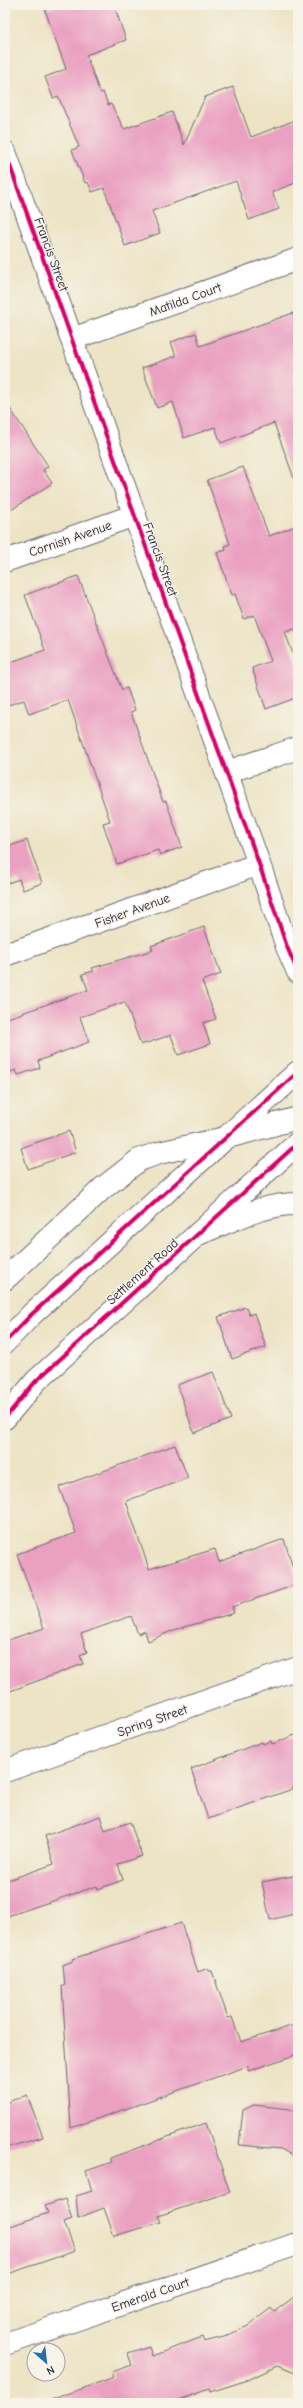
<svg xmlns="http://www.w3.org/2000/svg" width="303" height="2408" font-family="'Comic Neue',sans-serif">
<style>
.building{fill:#eaa0c1}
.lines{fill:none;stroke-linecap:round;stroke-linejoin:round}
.minor-casing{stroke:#69666c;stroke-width:24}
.highway-casing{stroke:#69666c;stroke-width:24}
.minor{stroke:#fff;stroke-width:22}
.highway{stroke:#fff;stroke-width:22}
.cycleway-casing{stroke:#f7f3e8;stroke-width:6}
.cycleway{stroke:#d6006c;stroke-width:4}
.labels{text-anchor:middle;stroke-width:3;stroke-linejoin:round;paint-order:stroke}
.street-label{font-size:13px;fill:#22223b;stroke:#f7f3e8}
</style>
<rect width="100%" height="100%" fill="#f7f3e8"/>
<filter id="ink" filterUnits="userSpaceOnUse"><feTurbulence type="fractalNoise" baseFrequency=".025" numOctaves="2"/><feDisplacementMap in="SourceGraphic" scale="8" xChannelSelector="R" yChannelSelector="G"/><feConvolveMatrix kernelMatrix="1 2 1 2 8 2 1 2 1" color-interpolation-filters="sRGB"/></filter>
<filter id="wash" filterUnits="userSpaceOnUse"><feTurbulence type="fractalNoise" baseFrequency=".012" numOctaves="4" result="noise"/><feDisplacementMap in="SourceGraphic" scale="16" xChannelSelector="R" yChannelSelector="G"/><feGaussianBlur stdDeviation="0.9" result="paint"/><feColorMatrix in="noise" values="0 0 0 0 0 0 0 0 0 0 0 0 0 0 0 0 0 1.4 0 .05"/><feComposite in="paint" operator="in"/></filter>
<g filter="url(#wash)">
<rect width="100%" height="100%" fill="#ede4c6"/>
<g id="blocks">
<path class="building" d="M59,5H114L126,40L86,55L100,93L103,92L108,105L111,104L124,129L172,112L184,145L205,97L233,87L251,137L298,119V182L272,192L279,209L249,220L236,181L152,211L160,233L125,246L104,188L92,192L88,182L85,183L72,150L79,147L58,96L53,98L45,77L66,69L45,10Z
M293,313L298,326V480L295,481L274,423L221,443L215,427L184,438L173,402L157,408L142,368L176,356L171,342L196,333L200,346Z
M5,401L48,466L43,470L52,483L5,514Z
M243,467L269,536L298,525V628L285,632L298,668V697L266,709L252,668L271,661L254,615L244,619L235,594L232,595L217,553L226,550L225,546L230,544L207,480Z
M78,576L122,690L127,688L135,710L131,712L163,802L166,801L182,847L160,855L158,850L117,864L103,823L110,821L68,700L29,714L24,700L5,706V664L45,650L25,595Z
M27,840L42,883L23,890L19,879L5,884V848Z
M204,927L221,974L202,981L216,1019L203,1023L210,1044L178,1055L171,1035L141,1045L125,1002L80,1017L89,1042L38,1061L40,1068L18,1075L16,1070L5,1074V1019L88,990L82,974L94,971L92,968L153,950L151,946Z
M69,1131L76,1152L28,1169L21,1148Z
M246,1307L249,1315L254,1313L266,1347L232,1359L218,1317Z
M213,1372L231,1419L194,1433L177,1385Z
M175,1445L188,1478L126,1501L149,1569L215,1549L219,1562L284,1539L298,1584L232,1607L234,1613L174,1630L148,1641L145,1631L138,1634L131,1616L81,1634L87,1652L80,1655L83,1664L5,1693V1641L44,1628L17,1554L76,1533L59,1487Z
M298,1734V1787L208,1819L191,1769L262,1742L263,1744L271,1741L272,1744Z
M100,1816L105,1831L130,1822L142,1856L118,1864L123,1880L98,1889L97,1886L5,1917V1881L54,1864L45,1836Z
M298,1875V1913L270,1920L262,1882Z
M181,1923L198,1972L208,1968L209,1971H212L228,2018L232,2017L241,2042L294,2025L298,2037V2054L248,2071V2066L71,2128L62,1986H65L63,1965L73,1961L72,1959Z
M27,2095L43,2137L5,2148V2103Z
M254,2105L290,2109L298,2113V2159L281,2149L239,2145L243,2110Z
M206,2123L230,2192L158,2216L161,2222L114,2236L104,2208L78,2218L76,2196L92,2191L86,2171L112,2162L110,2158Z
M65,2199L72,2219L64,2222L75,2251L5,2275V2228L48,2213L45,2206Z
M298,2294V2374L277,2366L248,2380L210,2392L209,2389L171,2403H51V2400L114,2377L112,2372L132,2365L128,2354L149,2347L152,2356L202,2337L204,2342L224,2337L248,2326L271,2308L274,2312Z"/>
</g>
</g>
<g filter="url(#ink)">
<use href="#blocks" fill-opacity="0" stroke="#69666c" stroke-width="1"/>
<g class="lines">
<defs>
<path id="minor" d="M5,152L259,864L287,947L298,972
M72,339L298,259
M5,561L135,515
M227,772L298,748
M5,955L259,864
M198,1234C230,1222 264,1203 298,1204
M5,1279L103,1188L139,1160L159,1153L225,1138
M5,1771L298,1668
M5,2344L294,2245"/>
<path id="highway" d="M228,1137L298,1118
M5,1342L32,1314L298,1072
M5,1418L36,1381L298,1143"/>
</defs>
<use href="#minor" class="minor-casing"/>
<use href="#highway" class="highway-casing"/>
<use href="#minor" class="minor"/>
<use href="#highway" class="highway"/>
<defs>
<path id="cycleway" d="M5,152L259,864L287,947L298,972
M5,1342L32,1314L298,1072
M5,1418L36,1381L298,1143"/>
</defs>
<use href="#cycleway" class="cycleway-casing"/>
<use href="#cycleway" class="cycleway"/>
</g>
</g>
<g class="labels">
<g class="street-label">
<text transform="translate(52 254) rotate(70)" y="5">Francis Street</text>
<text transform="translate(185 299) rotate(-20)" y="5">Matilda Court</text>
<text transform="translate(70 538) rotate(-19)" y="5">Cornish Avenue</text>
<text transform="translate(161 559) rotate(70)" y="5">Francis Street</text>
<text transform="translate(132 910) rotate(-20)" y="5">Fisher Avenue</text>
<text transform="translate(142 1271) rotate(-42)" y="5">Settlement Road</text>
<text transform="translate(152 1720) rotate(-19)" y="5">Spring Street</text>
<text transform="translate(150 2294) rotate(-19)" y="5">Emerald Court</text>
</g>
</g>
<rect width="303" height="2408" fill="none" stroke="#f7f3e8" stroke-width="20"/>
<g transform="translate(46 2362) rotate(152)"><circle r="19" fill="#f7f3e8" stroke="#a29fa3"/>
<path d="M0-3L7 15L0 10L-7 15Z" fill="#1f6fb2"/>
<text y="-6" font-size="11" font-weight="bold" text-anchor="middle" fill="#22223b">N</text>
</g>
</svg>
